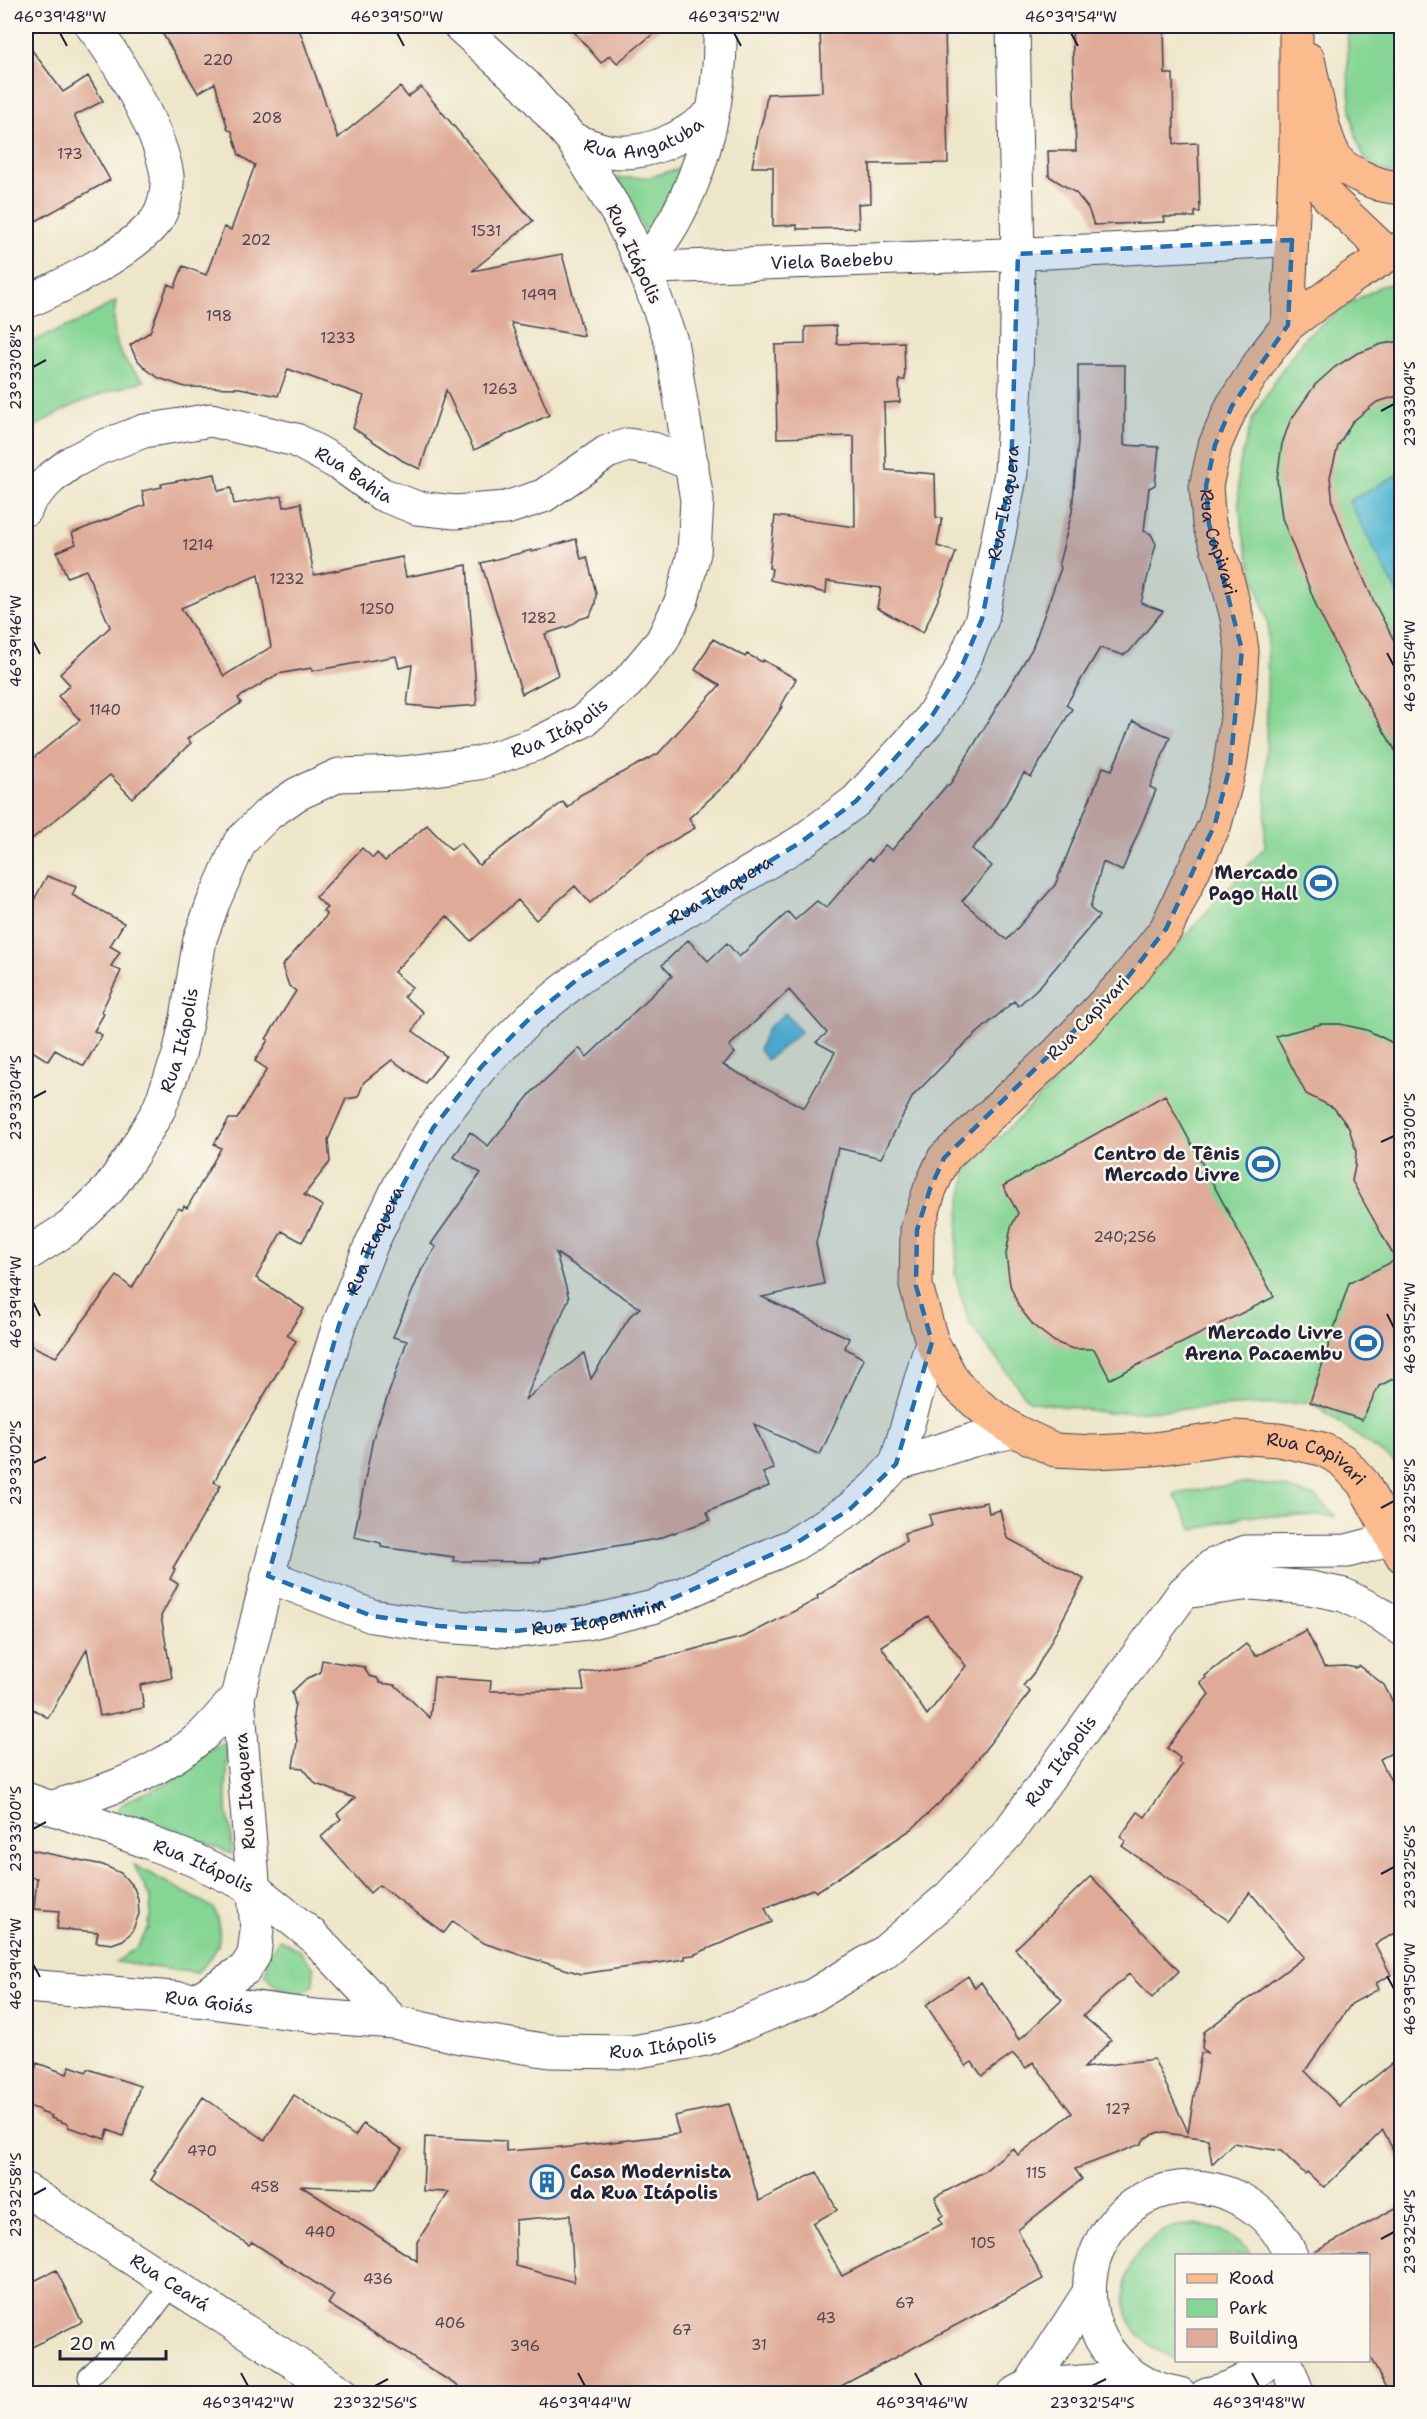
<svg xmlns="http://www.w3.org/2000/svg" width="1427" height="2419" font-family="'Shantell Sans',sans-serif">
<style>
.green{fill:#85d594;stroke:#547c68;stroke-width:1.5}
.water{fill:#55b8d3;stroke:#3c6d87;stroke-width:1.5}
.building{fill:#dfaa97;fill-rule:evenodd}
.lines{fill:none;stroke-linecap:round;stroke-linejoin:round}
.service-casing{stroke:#403f50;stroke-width:23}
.pedestrian-casing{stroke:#403f50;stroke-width:34}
.minor-casing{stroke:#403f50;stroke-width:35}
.primary-casing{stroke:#403f50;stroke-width:35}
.service{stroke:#fff;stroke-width:21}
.pedestrian{stroke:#fff;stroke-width:32}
.minor{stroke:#fff;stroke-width:33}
.primary{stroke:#fbbb8c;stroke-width:33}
.marked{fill:#1f6fb2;fill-opacity:0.2;stroke:#1f6fb2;stroke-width:4.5;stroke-dasharray:12 8;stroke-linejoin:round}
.ticks{fill:none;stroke:#22223b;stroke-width:2}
.labels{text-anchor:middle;stroke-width:5;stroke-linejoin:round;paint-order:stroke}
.number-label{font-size:15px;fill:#514452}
.street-label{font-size:18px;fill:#22223b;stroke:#fbf7ec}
.poi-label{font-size:18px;font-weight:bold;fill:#22223b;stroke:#fbf7ec;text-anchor:end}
.neatline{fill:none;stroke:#22223b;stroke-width:2}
.ticks-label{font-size:15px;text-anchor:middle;fill:#22223b}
</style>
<rect width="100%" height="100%" fill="#fbf7ec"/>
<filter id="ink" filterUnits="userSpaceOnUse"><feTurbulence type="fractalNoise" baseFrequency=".0167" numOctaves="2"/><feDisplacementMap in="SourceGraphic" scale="12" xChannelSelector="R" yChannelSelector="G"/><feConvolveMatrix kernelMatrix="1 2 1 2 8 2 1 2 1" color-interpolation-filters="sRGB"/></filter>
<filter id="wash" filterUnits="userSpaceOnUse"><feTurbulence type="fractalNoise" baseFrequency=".008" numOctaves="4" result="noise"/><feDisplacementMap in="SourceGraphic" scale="24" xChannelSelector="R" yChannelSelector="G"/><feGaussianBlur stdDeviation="1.35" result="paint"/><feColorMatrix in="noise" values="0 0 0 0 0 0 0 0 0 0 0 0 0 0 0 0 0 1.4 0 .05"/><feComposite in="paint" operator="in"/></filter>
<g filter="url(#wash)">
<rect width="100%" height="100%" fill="#ede6c9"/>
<path class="green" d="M1348,26H1401V177C1389,172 1373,169 1365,158C1347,131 1347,58 1348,26Z
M682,168L666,202L646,234L633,205L617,178L650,177Z
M1401,282V1467L1310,1402L1108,1413L1029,1401L969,1323L955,1274L958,1226L966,1171L1045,1092L1265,847L1268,623L1245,544L1239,507L1238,470L1252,420L1279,374L1305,337L1347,305L1381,286Z
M116,301C110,334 117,360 145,381C103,392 60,407 26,434V344L83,320Z
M1241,1483L1281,1486L1317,1498L1335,1516H1246L1193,1530L1174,1494Z
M224,1743C231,1759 225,1781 226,1799C227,1817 234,1836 231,1854L174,1829L120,1817L117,1810C128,1796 151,1793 166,1783C184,1773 207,1748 224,1743Z
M134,1865L214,1908C225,1940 220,1951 196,1973L116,1962L137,1947L149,1927L151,1900Z
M280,1939L300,1951L314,1968L313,1985L298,1996L278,1988L266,1976L267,1956Z
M1196,2224C1218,2228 1239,2236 1251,2255L1176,2256V2359H1174C1161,2353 1150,2347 1140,2336C1107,2300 1130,2241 1173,2227C1181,2225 1189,2225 1196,2224Z"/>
<path class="water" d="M1401,473V600L1349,501Z
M785,1013L801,1032L767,1060L759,1050L767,1029Z"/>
<g id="blocks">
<path class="building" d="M158,26H298L338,138L400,87L408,97L421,87L533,221L472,271L562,254L584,336L511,323L549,415L474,450L446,390L420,469L403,461L353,428L364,396L288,369L278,396L240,388L185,387L159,378L146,369L136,358L130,345L150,332L168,284L175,287L183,266L206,275L224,227L231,230L255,165L239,155L232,131L228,130L215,83L198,93Z
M569,26H663L617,63L610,55L601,63Z
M820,26H945L948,163L870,164L871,203L858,204L859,228L797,229V225L773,226V167H752L759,131L764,115L767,94L822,92Z
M1072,26H1164L1165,74H1173L1174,144L1198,143L1200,212H1195V217H1164L1165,222L1094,225L1088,208L1076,193L1049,176L1048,151H1076Z
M26,42L63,92L88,76L103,101L74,116L110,180L36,221L26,202Z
M836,326L837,344L904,342L905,380H899L900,402L884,403L886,470L935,474L936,517L942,518L937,546L956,552L941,593L923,633L877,608L881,588L827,581L826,593L770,580L772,569L769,568L775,516L855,527L854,436L777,438L775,345L805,344V327Z
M1401,341V395L1377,402L1352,422L1338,446L1330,477L1333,504L1349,546L1375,604L1401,654V760L1354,681L1318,610L1282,518L1277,479L1282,444L1290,421L1315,385L1335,367L1356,354L1382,344Z
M1078,365H1125L1124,445L1159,447L1155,485L1149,488L1144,531L1151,534L1156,544L1141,603L1163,611L1129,652L1123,655L1100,648L1066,705L1072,709L1031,777L1024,773L993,825L972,849L992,866L962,901L1007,940L1055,885L1103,767L1112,770L1133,721L1170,737L1150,787L1156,790L1122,871L1103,862L1090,908L1099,916L1040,986L1018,1006L1014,1001L958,1050L913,1096L881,1158L838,1148L816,1243L824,1284L762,1297L849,1338L845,1348L864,1359L820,1455L754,1424L774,1469L763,1473L769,1486L707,1512L710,1520L657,1539L540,1559V1562L453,1561L454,1557L381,1547V1543L354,1537L373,1438L407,1341L393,1337L422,1269L436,1247L431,1244L481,1173L454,1157L470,1132L488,1146L532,1092L579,1048L587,1057L672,976L662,965L688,940L708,961L727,943L739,957L788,912L795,920L817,901L826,908L869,858L872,861L885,845L892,850L947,785L949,786L1032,649L1061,568L1059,563L1072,512L1078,442ZM789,990L827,1033L816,1042L835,1052L804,1108L723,1065L735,1053L729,1046ZM556,1253L640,1308L631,1315L591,1379L584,1353L525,1400L569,1298Z
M215,474L218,491L231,488L234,504L282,496L284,507L301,503L314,575L402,557L406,577L467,565L477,705L440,708L407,705L412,665L399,668L396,656L312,671V668L278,674L238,698L241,703L187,739L191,743L132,798L110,775L26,844V764L80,720L58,696L70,685L60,674L110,627L86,570L67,577L57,552L76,544L72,533L145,505L142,491L162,487L161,484ZM258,575L271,647L224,676L181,608Z
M576,539L581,559L587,557L596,593L595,604L590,616L580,619L570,626L545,634L558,675L522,694L481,563L532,550V552Z
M713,639L745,657L747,654L762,662L763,660L796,679L780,708L782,707L737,774L689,818L695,828L646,856L590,903L575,886L536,920L518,900L471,941L447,916L394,972L412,987L404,997L423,1012L413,1031L446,1056L425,1083L392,1060L364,1082L358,1097L346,1099L328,1140L330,1162L304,1195L323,1206L302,1242L282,1231L256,1278L304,1309L287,1335L296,1341L220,1470L214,1482L221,1485L173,1568L175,1569L170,1579L178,1584L161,1616L172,1678L140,1685L144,1708L100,1716L87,1649L48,1718L26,1705V1343L56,1357L117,1276L132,1288L178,1208L182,1210L184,1206L187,1208L221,1148L214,1144L229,1119H237L267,1069L255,1061L268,1040L266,1039L296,991L289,986L282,966L327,915L323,911L327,908L316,897L362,848L373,858L377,853L385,861L427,825L451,850L460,843L479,865L563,802L568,808L580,795L658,754L720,685L695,670Z
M47,876L76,887L72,895L124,923L110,946L120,952L111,966L121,971L101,1012L104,1014L94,1031L102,1035L84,1066L55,1050L48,1061L26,1047V915Z
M1321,1024H1340L1367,1030L1391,1042L1401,1050V1375L1379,1386L1362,1420L1310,1402L1349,1283L1396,1260L1352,1181L1355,1166L1356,1151L1349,1128L1334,1108L1306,1094L1276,1036Z
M1165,1095L1274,1297L1110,1379L1094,1349H1073L1055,1342L1034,1326L1019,1307L1010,1285L1006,1254L1011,1227L1018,1213L1003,1186Z
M987,1502L989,1513L1000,1510L1007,1538L1084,1579L1035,1671L1023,1686L1030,1692L955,1788L912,1829L816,1892L813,1889L765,1908L772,1922L693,1955L685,1956V1959L581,1974L483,1943L453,1921L444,1933L379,1885L370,1893L321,1837L341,1819L337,1814L355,1798L316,1784L303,1768L293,1767L297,1742L293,1716L295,1704L292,1692L307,1678L320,1673L322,1660L364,1667L369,1676L377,1678L380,1683L395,1685L430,1718L434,1677L491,1681L490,1691L584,1690L581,1673L651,1660L744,1637L818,1599L817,1596L906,1541L904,1533L932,1525L929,1515ZM928,1616L966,1666L927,1715L881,1646Z
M1306,1630L1324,1667L1346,1666L1356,1668L1360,1666L1384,1685L1401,1718V1748L1380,1759L1401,1801V1930L1375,1944L1391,1975L1376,1983L1379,1989L1351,2004L1305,2071L1339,2106L1401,2056V2166L1383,2130L1324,2188L1307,2172L1305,2174L1281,2151L1233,2143L1212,2164L1208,2139L1159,2132L1145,2138L1141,2144L1075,2169L1082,2179L1018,2230L1043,2279L826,2394H470L328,2304L334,2295L252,2242L249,2245L151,2180L156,2172L154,2171L203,2097L265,2140L294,2095L355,2136L363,2124L402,2149L375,2189L301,2186L417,2261V2242L449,2192L423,2191L425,2137L506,2141V2151L562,2147V2148L679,2134L674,2116L729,2104L759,2201L817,2172L837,2210L813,2223L842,2276L942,2224L939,2218L943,2215L935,2197L983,2172L1013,2148L1018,2155L1072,2113L1033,2062L1026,2068L1013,2054L982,2076L972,2062L966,2066L926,2005L968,1976L975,1988L981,1982L1019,2040L1062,2000L1015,1949L1091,1876L1179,1971L1152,1998L1129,1974L1083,2016L1111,2040L1084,2068L1154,2059L1188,2132L1201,2053H1207L1202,2048L1204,2032L1304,1957L1250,1892L1229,1921L1122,1846L1126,1841L1120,1837L1138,1812L1145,1817L1182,1765L1178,1762L1180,1758L1167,1748L1209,1694L1200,1682L1206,1678L1205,1676L1246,1644L1256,1656ZM570,2215L574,2282L516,2266L515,2220Z
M26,1849L103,1865L121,1873L134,1888L138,1899L139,1914L132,1932L123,1940L112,1944L96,1942L98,1932L57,1929L59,1911L34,1909L37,1878L26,1877Z
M37,2063L67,2074L70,2066L87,2072L88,2069L140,2086L123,2136L108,2130L105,2139L68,2127V2124L51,2118L52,2116L40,2112V2110L26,2105V2097Z
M1401,2205V2394H1389L1368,2353V2256L1309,2255Z
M56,2270L82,2322L26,2350V2285Z"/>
</g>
</g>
<g filter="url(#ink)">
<use href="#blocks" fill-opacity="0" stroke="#403f50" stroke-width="1.5"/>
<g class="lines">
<defs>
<path id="service" d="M89,2377L139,2328L172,2284"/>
<g id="pedestrian">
<path id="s1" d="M644,268L1018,254L1292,240"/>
</g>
<g id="minor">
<path id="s2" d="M572,139C583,143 596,149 608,151C647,157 684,138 712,113"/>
<path d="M644,268C653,254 663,240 672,225C705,167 722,93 720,26"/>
<path d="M26,302C61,287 129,253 154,223C164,212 168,191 167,176C162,136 118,58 92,26"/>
<path id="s3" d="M26,509L30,499L51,478L72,462L99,448L144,431L211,420L296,440L341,465L381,494L417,508L455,512L506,508L543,496L607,452L628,445L653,449L692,464"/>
<path id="s4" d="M26,1255L70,1227L109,1189L133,1154L159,1109L179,1055L187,1018L200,939L213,903L240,842L268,814L297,794L339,775L403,773L479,763L536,744L583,721L627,683L662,641L682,600L694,553L697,500L671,341L644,268L618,214L572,139L525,85L460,26"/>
<path d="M896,1464L973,1440L1015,1431"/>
<path id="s5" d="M268,1576L372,1616L439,1626L516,1631L587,1623L653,1607L793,1545L850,1509L875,1487L896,1464L932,1342"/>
<path d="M1184,1592L1252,1583L1310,1588L1344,1595L1377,1612L1402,1629"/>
<path id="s6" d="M26,1799L145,1841L192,1859L253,1888L313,1936L394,2022"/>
<path d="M53,1807C108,1791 160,1773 203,1735C215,1723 226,1709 238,1697"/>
<path id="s7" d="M26,1986L197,2000L315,2016L394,2022L460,2037L550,2051L633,2052L706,2039L812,1996L883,1953L950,1896L1008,1833L1184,1592L1213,1565L1246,1552L1347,1551L1370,1545L1391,1536"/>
<path id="s8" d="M197,2000L245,1969L254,1955L257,1930L238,1697L268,1576L311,1416L339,1325L371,1245L402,1180L433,1128L482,1066L531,1017L579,978L657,928L801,842L856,801L928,722L958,675L982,619L1011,473L1016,383L1018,254L1013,26"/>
<path id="s9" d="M26,2190L343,2394"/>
<path d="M1285,2360L1298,2394"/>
<path d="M1029,2386L1088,2294"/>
<path d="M1014,2394L1029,2386L1133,2378"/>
<path d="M1180,2394C1145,2389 1118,2370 1101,2339C1071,2282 1101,2206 1166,2190C1218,2177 1271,2206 1291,2256"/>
<path d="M1207,2394C1232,2389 1251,2379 1269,2360"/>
</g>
<g id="primary">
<path id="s10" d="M1296,26V143L1288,325L1264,356L1232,406L1215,445L1206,486L1209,524L1224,567L1237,618L1242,650L1239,702L1230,766L1215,824L1166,929L1124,982L1058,1052L944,1158L930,1189L917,1230L916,1286L932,1342L955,1384L982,1408L1015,1431L1055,1450L1094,1452L1154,1449L1235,1437L1278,1440L1322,1449L1342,1460L1363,1483L1402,1556"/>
<path d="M1308,59C1314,84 1323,143 1339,162C1346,170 1356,174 1366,179C1378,184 1388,188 1402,187"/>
<path d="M1296,144L1315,178L1330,199L1388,254"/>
<path d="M1288,325L1354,276L1402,247"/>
</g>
</defs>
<use href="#service" class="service-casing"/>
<use href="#pedestrian" class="pedestrian-casing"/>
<use href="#minor" class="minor-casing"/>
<use href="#primary" class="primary-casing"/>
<use href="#service" class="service"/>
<use href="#pedestrian" class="pedestrian"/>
<use href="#minor" class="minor"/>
<use href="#primary" class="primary"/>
</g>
</g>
<path class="marked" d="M1292,240L1288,325L1232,406L1215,445L1206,486L1209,524L1242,650L1230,766L1215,824L1166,929L1124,982L944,1158L930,1189L917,1230L916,1286L932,1342L896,1464L850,1509L793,1545L653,1607L587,1623L516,1631L439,1626L372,1616L268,1576L339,1325L371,1245L433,1128L482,1066L531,1017L579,978L801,842L856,801L928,722L958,675L982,619L1011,473L1018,254Z"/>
<path class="ticks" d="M60,33L67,46M397,33L404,46M734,33L741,46M1071,33L1078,46M33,367L46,360M1381,411L1394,404M33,641L40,654M1387,653L1394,666M33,1098L46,1091M1381,1142L1394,1136M33,1302L40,1316M1387,1314L1394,1328M33,1463L46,1457M1381,1508L1394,1501M33,1829L46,1822M1381,1874L1394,1867M33,1964L40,1977M1387,1976L1394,1989M33,2195L46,2188M1381,2239L1394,2232M241,2373L248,2386M578,2373L585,2386M915,2373L922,2386M1252,2373L1259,2386M375,2386L388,2379M1092,2386L1106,2379"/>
<defs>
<symbol id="stadium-ring" viewBox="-11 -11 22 22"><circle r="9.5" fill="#fbf7ec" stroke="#1f6fb2" stroke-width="1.5"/><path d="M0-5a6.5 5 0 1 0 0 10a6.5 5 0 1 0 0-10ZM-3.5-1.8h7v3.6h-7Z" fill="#1f6fb2"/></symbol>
<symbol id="building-ring" viewBox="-11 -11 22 22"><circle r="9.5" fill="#fbf7ec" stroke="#1f6fb2" stroke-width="1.5"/><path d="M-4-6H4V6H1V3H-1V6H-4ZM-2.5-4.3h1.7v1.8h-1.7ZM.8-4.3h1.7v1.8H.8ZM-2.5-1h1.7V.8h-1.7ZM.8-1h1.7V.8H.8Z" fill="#1f6fb2"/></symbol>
</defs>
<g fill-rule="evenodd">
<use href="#stadium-ring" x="1302" y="864" width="38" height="38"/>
<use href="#stadium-ring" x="1244" y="1145" width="38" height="38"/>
<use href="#stadium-ring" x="1347" y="1324" width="38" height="38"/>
<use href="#building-ring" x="528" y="2163" width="38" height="38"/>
</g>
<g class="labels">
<g class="number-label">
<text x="218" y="65">220</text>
<text x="267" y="123">208</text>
<text x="70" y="159">173</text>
<text x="486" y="236">1531</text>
<text x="256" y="245">202</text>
<text x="539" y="300">1499</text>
<text x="219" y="321">198</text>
<text x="338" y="343">1233</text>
<text x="500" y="394">1263</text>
<text x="198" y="550">1214</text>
<text x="287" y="584">1232</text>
<text x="377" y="614">1250</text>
<text x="539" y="623">1282</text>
<text x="105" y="715">1140</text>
<text x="1125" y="1242">240;256</text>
<text x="1118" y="2114">127</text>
<text x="202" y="2156">470</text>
<text x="1036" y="2178">115</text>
<text x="265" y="2192">458</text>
<text x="320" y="2237">440</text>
<text x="983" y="2248">105</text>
<text x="378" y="2284">436</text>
<text x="905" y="2308">67</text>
<text x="826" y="2323">43</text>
<text x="450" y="2328">406</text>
<text x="682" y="2335">67</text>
<text x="759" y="2350">31</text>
<text x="525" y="2351">396</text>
</g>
<g class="street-label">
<text dy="6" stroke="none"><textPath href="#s2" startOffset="76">Rua Angatuba</textPath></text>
<text transform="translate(634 254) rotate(65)" y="6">Rua Itápolis</text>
<text dy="6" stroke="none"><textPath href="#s1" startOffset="188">Viela Baebebu</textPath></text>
<text dy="6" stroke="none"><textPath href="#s3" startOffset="368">Rua Bahia</textPath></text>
<text dy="6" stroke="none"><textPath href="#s8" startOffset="1818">Rua Itaquera</textPath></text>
<text dy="6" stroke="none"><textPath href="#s10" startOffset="540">Rua Capivari</textPath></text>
<text dy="6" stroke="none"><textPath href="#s4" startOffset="831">Rua Itápolis</textPath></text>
<text dy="6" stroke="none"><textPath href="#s8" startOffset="1314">Rua Itaquera</textPath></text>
<text transform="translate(1088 1018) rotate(-46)" y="6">Rua Capivari</text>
<text dy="6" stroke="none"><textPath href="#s4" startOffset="273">Rua Itápolis</textPath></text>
<text dy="6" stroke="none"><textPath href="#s8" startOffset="810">Rua Itaquera</textPath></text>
<text dy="6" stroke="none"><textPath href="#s10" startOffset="1890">Rua Capivari</textPath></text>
<text dy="6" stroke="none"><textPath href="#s5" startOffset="340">Rua Itapemirim</textPath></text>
<text dy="6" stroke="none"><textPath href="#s7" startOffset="1146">Rua Itápolis</textPath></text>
<text transform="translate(245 1791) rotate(-94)" y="6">Rua Itaquera</text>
<text dy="6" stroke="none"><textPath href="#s6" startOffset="190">Rua Itápolis</textPath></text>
<text dy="6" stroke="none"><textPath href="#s7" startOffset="184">Rua Goiás</textPath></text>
<text dy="6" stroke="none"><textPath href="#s7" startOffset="642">Rua Itápolis</textPath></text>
<text dy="6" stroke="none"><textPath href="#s9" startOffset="171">Rua Ceará</textPath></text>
</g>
<g class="poi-label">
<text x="1298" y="879">Mercado<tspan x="1298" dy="21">Pago Hall</tspan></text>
<text x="1240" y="1160">Centro de Tênis<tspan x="1240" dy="21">Mercado Livre</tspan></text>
<text x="1343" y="1339">Mercado Livre<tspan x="1343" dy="21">Arena Pacaembu</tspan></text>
<text x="570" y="2178" text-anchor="start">Casa Modernista<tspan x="570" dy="21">da Rua Itápolis</tspan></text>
</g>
</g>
<rect width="1427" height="2419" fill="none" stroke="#fbf7ec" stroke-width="66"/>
<rect x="1175" y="2254" width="195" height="108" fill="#fbf7ec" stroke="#a4a2a5" stroke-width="1.5"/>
<rect x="1187" y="2274" width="30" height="9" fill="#fbbb8c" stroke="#a4a2a5" stroke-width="1.5"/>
<text x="1229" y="2284" font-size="18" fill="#22223b">Road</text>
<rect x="1187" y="2299" width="30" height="18" fill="#85d594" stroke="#a4a2a5" stroke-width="1.5"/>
<text x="1229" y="2314" font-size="18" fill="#22223b">Park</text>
<rect x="1187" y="2329" width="30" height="18" fill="#dfaa97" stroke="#a4a2a5" stroke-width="1.5"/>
<text x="1229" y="2344" font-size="18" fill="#22223b">Building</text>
<path d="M60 2350v9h106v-9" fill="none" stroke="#22223b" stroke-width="3"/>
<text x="69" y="2350" font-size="18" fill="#22223b" stroke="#fbf7ec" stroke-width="4.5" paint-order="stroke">20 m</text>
<rect x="33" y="33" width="1361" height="2353" class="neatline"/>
<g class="ticks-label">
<text x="60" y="22">46°39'48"W</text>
<text x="397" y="22">46°39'50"W</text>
<text x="734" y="22">46°39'52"W</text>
<text x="1071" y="22">46°39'54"W</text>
<text transform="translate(16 367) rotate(-90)" y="5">23°33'08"S</text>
<text transform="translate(1410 404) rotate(-90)" y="5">23°33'04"S</text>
<text transform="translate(16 641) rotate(-90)" y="5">46°39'46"W</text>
<text transform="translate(1410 666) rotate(-90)" y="5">46°39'54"W</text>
<text transform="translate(16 1098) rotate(-90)" y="5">23°33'04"S</text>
<text transform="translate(1410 1136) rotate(-90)" y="5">23°33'00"S</text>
<text transform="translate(16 1302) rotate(-90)" y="5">46°39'44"W</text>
<text transform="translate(1410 1328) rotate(-90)" y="5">46°39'52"W</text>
<text transform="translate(16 1463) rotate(-90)" y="5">23°33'02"S</text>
<text transform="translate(1410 1501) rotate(-90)" y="5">23°32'58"S</text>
<text transform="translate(16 1829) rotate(-90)" y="5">23°33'00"S</text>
<text transform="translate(1410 1867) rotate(-90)" y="5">23°32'56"S</text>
<text transform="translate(16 1964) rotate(-90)" y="5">46°39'42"W</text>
<text transform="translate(1410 1989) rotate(-90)" y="5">46°39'50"W</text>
<text transform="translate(16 2195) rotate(-90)" y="5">23°32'58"S</text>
<text transform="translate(1410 2232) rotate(-90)" y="5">23°32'54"S</text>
<text x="248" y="2408">46°39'42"W</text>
<text x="375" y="2408">23°32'56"S</text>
<text x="585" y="2408">46°39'44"W</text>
<text x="922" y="2408">46°39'46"W</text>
<text x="1092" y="2408">23°32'54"S</text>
<text x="1259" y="2408">46°39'48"W</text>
</g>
</svg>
